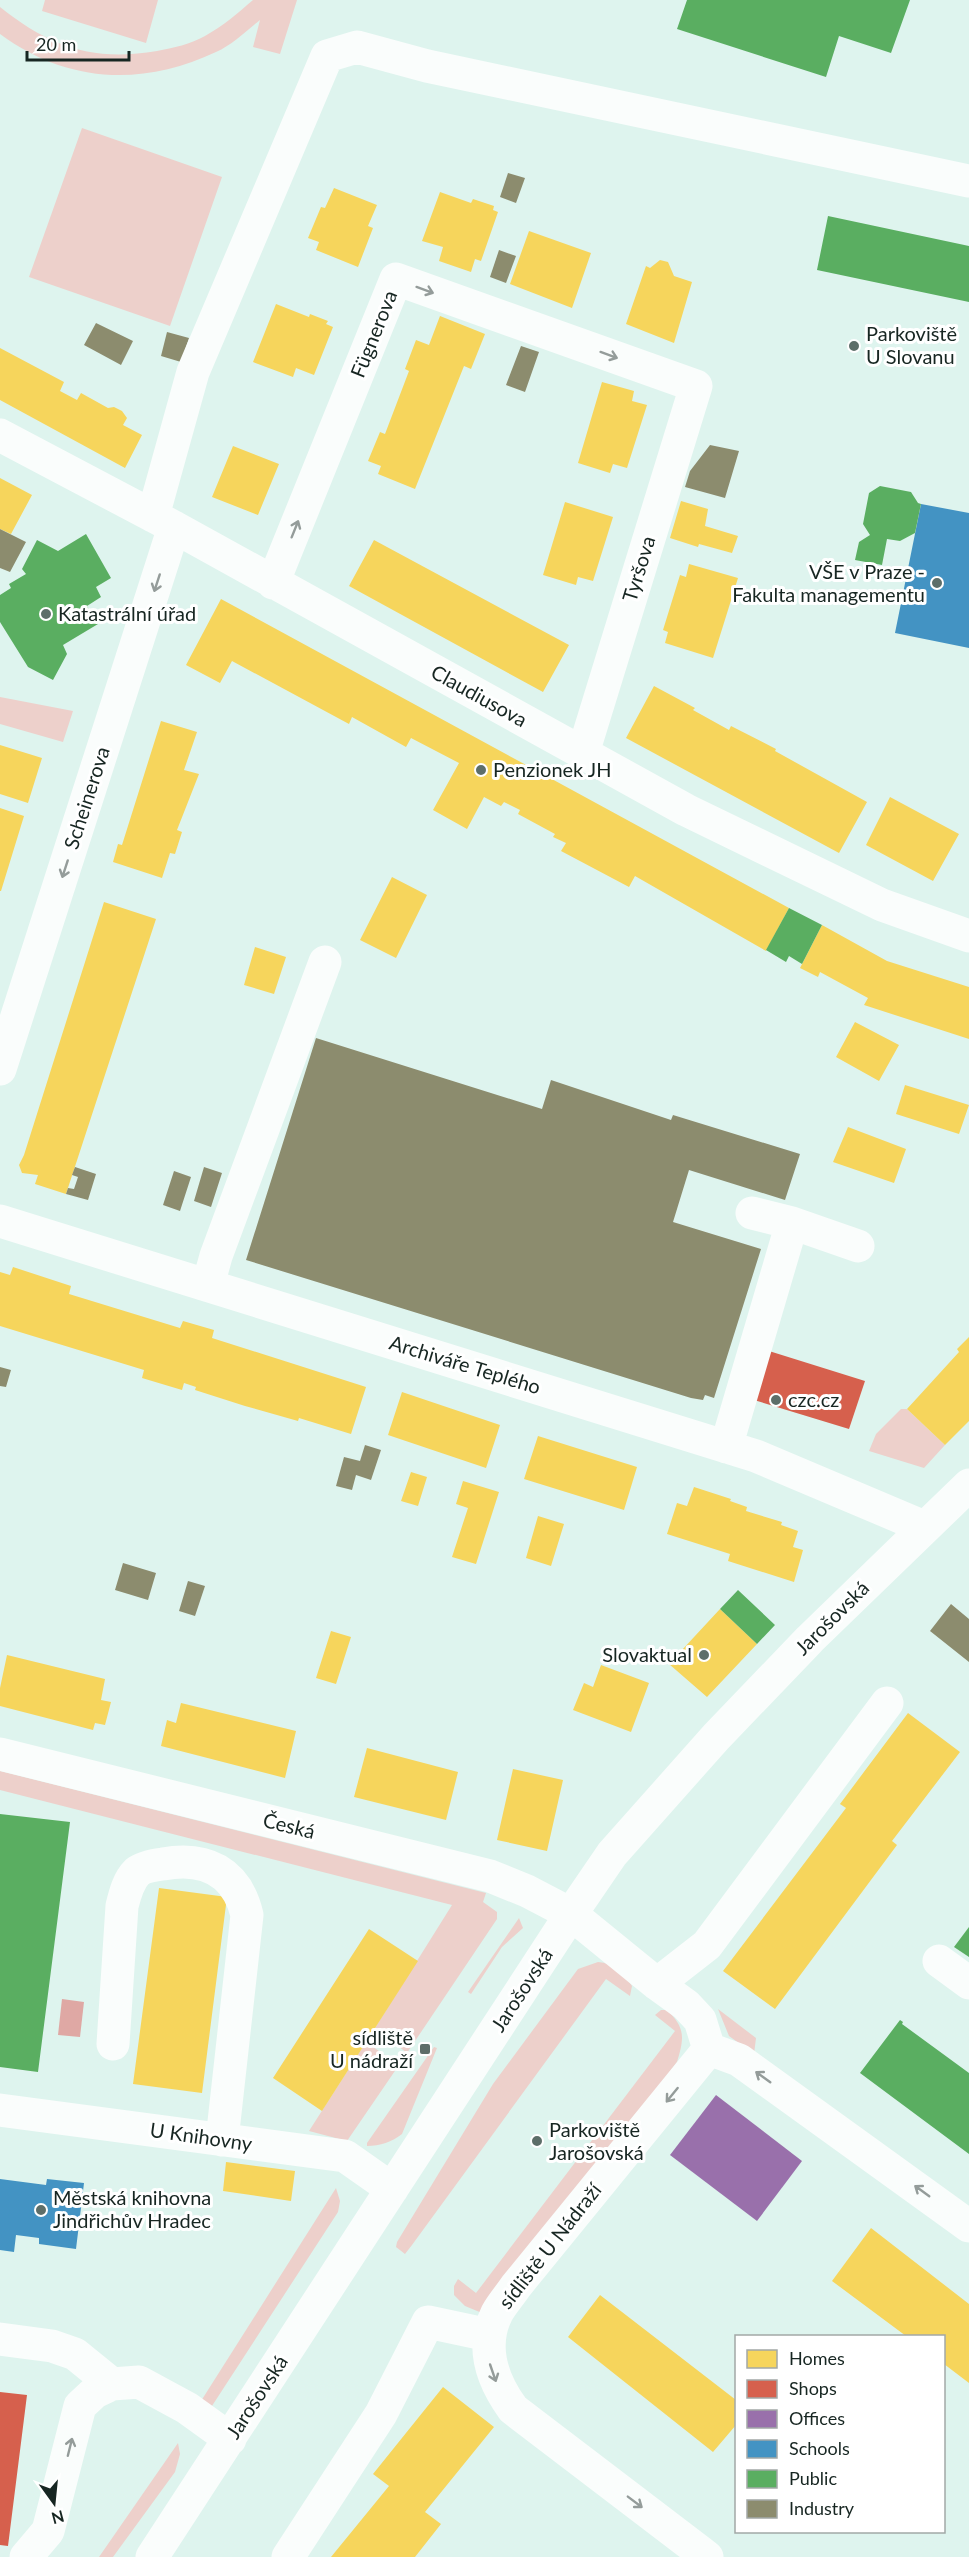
<svg xmlns="http://www.w3.org/2000/svg" width="969" height="2557" font-family="Lato,sans-serif">
<style>
.green{fill:#edd0cb}
.water{fill:#dfa8a4}
.homes{fill:#f6d55c}
.shops{fill:#d6604d}
.offices{fill:#9970ab}
.schools{fill:#4393c3}
.public{fill:#5aae61}
.industry{fill:#8c8c6e}
.lines{fill:none;stroke-linecap:round;stroke-linejoin:round}
.minor{stroke:#fafdfc;stroke-width:33}
.oneway{stroke:#949c9a}
.poi-dot{fill:#5d6e69;stroke:#fff;stroke-width:2}
.labels{text-anchor:middle;stroke-width:6;stroke-linejoin:round;paint-order:stroke}
.street-label{font-size:20px;fill:#172622;stroke:#fff}
.poi-label{font-size:20px;fill:#172622;stroke:#fff;text-anchor:start}
</style>
<rect width="100%" height="100%" fill="#def4ee"/>
<path class="green" d="M45,0H158L146,43L42,11Z
M253,0H297L280,54L253,47L260,20C246,31 232,45 216,52C142,87 66,83 0,34V7C50,47 93,62 157,51C173,48 191,44 205,36C223,26 238,13 253,0Z
M82,128L222,177L170,326L29,277Z
M0,697L73,711L63,742L0,724Z
M901,1409H907L945,1445L924,1468L869,1451L876,1434Z
M0,1771L486,1893L483,1902L497,1912V1919L407,2053L375,2028L452,1905L0,1790Z
M519,1918L523,1928L502,1947L471,1994L468,1992Z
M598,1962C613,1963 624,1973 632,1986L630,1996L606,1979L412,2245L405,2254L396,2247L397,2242L493,2084L578,1969Z
M718,2009L756,2038L754,2054L729,2036Z
M661,2010H667C686,2028 684,2039 677,2062L498,2302L482,2313L465,2306L454,2295V2286L458,2279L476,2293L675,2031L655,2015Z
M366,2042L399,2065L347,2141L309,2131Z
M434,2047L437,2048L402,2134C392,2142 380,2146 367,2146V2143Z
M336,2188L340,2201L338,2212L210,2409L201,2401Z
M178,2443L180,2454L175,2472L113,2557H99Z"/>
<path class="water" d="M62,1999L84,2002L80,2037L58,2035Z"/>
<path class="homes" d="M334,188L377,205L368,226L373,228L358,267L316,250L319,242L308,238L321,207L325,208Z
M440,192L471,203L473,199L494,206L493,210L498,212L481,261L475,259L471,272L439,261L443,247L422,241Z
M529,231L591,253L572,308L510,284Z
M660,260L668,262L674,276L692,282L674,343L626,324L646,266L650,268Z
M276,304L309,317L310,314L328,321L326,324L333,327L314,375L296,368L293,377L253,362Z
M440,316L485,334L471,369L464,366L415,489L378,474L381,466L368,461L380,432L385,434L409,371L405,369L416,340L429,345Z
M0,348L64,382L60,391L77,400L81,393L108,408L114,407L122,411L127,418L123,425L142,435L125,468L0,400Z
M602,382L634,391L632,401L647,405L627,468L613,464L610,473L578,463Z
M233,446L279,464L258,515L212,497Z
M0,478L32,495L11,534L0,529Z
M681,501L708,509L705,526L738,536L732,553L699,544L698,547L670,538Z
M565,502L613,517L593,581L578,577L576,585L543,575Z
M374,540L569,645L543,692L349,586Z
M689,564L738,578L713,658L665,643L668,632L663,630L680,575L686,577Z
M221,599L789,908L766,951L635,876L629,887L561,851L566,843L553,837L555,834L518,814L520,810L504,802L501,806L484,797L467,829L433,810L459,763L411,738L406,747L352,717L349,724L232,661L220,683L186,665Z
M654,686L695,708L693,710L729,730L731,726L776,749L775,751L867,802L839,853L626,738Z
M161,721L197,732L184,770L199,774L177,830L182,832L175,854L170,853L162,878L113,862L118,844L122,845Z
M0,745L42,758L28,803L0,794Z
M890,797L959,834L933,881L866,845Z
M0,808L24,816L1,891H0Z
M392,877L427,895L396,958L360,940Z
M104,902L156,919L66,1194L35,1184L38,1175L22,1173L19,1165L24,1155Z
M822,925L887,961L969,987V1039L864,1005L868,998L820,972L818,977L800,968Z
M255,947L286,957L274,994L244,985Z
M855,1022L899,1045L879,1081L836,1057Z
M905,1085L969,1105L959,1134L896,1114Z
M848,1127L906,1149L894,1183L833,1162Z
M13,1267L71,1286L69,1294L180,1328L183,1321L214,1330L212,1338L366,1387L351,1434L299,1418L298,1421L245,1406L195,1390L196,1387L184,1383L182,1390L142,1378L144,1370L0,1326V1272L10,1275Z
M969,1337V1421L945,1445L907,1409L959,1352L957,1349Z
M402,1392L500,1425L486,1468L388,1435Z
M538,1436L637,1467L624,1510L524,1479Z
M411,1472L427,1477L418,1506L401,1501Z
M463,1481L499,1492L476,1564L452,1557L468,1508L456,1504Z
M694,1487L731,1499L730,1501L747,1507L746,1511L782,1522L781,1525L798,1531L793,1547L803,1550L794,1582L728,1561L730,1554L667,1534L677,1503L687,1506Z
M538,1516L564,1524L551,1566L526,1558Z
M720,1609L757,1644L707,1697L669,1664Z
M331,1631L351,1637L336,1684L316,1678Z
M7,1655L105,1679L101,1700L111,1702L105,1725L95,1723L93,1730L0,1706V1688Z
M601,1665L649,1683L631,1732L573,1710L584,1683L593,1687Z
M181,1703L296,1731L285,1778L161,1746L167,1720L176,1723Z
M908,1713L960,1752L892,1841L897,1845L775,2009L723,1971L846,1808L840,1804Z
M367,1748L458,1772L446,1820L354,1797Z
M513,1769L563,1780L547,1851L497,1840Z
M159,1888L227,1897L202,2093L133,2084Z
M369,1929L418,1961L322,2111L273,2078Z
M226,2162L295,2171L291,2201L223,2191Z
M871,2228L969,2304V2383L944,2364V2336H906L832,2281Z
M600,2295L736,2400V2425L713,2452L568,2337Z
M443,2387L494,2427L425,2512L441,2524L415,2557H331L389,2486L373,2474Z"/>
<path class="shops" d="M769,1351L865,1381L849,1429L754,1400Z
M0,2392L27,2395L8,2546L0,2545Z"/>
<path class="offices" d="M716,2095L802,2161L757,2221L670,2155Z"/>
<path class="schools" d="M921,504L969,513V648L895,633Z
M0,2179L46,2185L47,2179L84,2183L76,2249L39,2244V2238L16,2235L14,2252L0,2250Z"/>
<path class="public" d="M687,0H910L891,53L839,36L826,77L677,29Z
M828,216L969,246V302L817,270Z
M880,486L911,492L918,503L921,504L915,533L900,541L887,539L882,565L855,560L859,542L870,535L863,524L869,493Z
M86,534L111,578L96,587L101,597L87,606L98,624L63,645L67,654L53,680L28,667L0,622V595L11,588L9,584L26,574L22,569L37,540L58,551Z
M789,908L822,925L802,964L789,956L786,962L766,950Z
M738,1590L775,1625L757,1644L720,1609Z
M0,1814L70,1822L38,2072L0,2067Z
M969,1927V1957L954,1947Z
M900,2020L903,2022L902,2024L969,2073V2154L860,2073Z"/>
<path class="industry" d="M508,173L525,178L516,203L500,197Z
M499,250L516,256L506,283L490,277Z
M96,323L133,341L121,365L84,345Z
M167,332L189,338L181,362L161,356Z
M521,346L539,352L525,392L506,385Z
M710,445L739,451L725,498L685,487L690,471Z
M0,529L26,542L10,572L0,568Z
M316,1038L542,1109L551,1080L671,1120L673,1115L800,1154L785,1200L689,1170L673,1222L761,1249L714,1398L705,1395L703,1400L691,1398L246,1260Z
M75,1167L96,1174L88,1200L66,1194L68,1188L74,1189L78,1177L72,1175Z
M204,1167L222,1173L211,1207L194,1201Z
M174,1171L191,1177L180,1211L163,1205Z
M0,1367L11,1370L6,1387L0,1386Z
M365,1445L381,1450L371,1480L356,1475L352,1490L336,1486L344,1457L360,1461Z
M123,1563L156,1573L148,1600L115,1590Z
M188,1581L205,1586L195,1616L179,1611Z
M951,1604L969,1619V1662L930,1631Z"/>
<g class="lines">
<path class="minor" d="M0,435L174,527L686,810L882,905L969,936
M153,516L193,372L327,56L357,47L427,66L969,181
M273,583L396,279L696,386L583,753
M0,1069L174,527
M752,1213L792,1223L858,1246
M0,1221L756,1456L924,1527
M208,1285L216,1256L325,962
M726,1447L792,1223
M0,1754L490,1876L527,1891L571,1914L657,1984L686,2005L700,2020L709,2049
M939,1961L969,1983
M657,1984L707,1945L887,1703
M113,2044L122,1906C125,1894 128,1881 137,1872C143,1867 155,1865 163,1864C206,1856 237,1872 247,1915L222,2140
M709,2049L739,2060L969,2226
M0,2110L345,2156L392,2189
M0,2339L52,2346L75,2354L112,2384
M26,2557L48,2531L80,2406L95,2392L112,2384L139,2382L187,2408L230,2439
M152,2557L571,1914L612,1854L716,1737L810,1639L969,1485
M288,2557L381,2414L428,2322L489,2335
M707,2557L513,2409C492,2380 480,2347 497,2313C502,2304 510,2295 516,2286L709,2049"/>
</g>
<defs><path id="oneway-shaft" d="M-6 0H5M1.5-3L5.5 0L1.5 3" fill="none" stroke-width="1.6" stroke-linecap="round" stroke-linejoin="round" transform="scale(1.5)"/></defs>
<g class="oneway">
<use href="#oneway-shaft" transform="translate(425 290) rotate(20)"/>
<use href="#oneway-shaft" transform="translate(609 355) rotate(20)"/>
<use href="#oneway-shaft" transform="translate(295 529) rotate(-68)"/>
<use href="#oneway-shaft" transform="translate(157 583) rotate(108)"/>
<use href="#oneway-shaft" transform="translate(65 869) rotate(108)"/>
<use href="#oneway-shaft" transform="translate(763 2077) rotate(-144)"/>
<use href="#oneway-shaft" transform="translate(672 2095) rotate(129)"/>
<use href="#oneway-shaft" transform="translate(922 2191) rotate(-144)"/>
<use href="#oneway-shaft" transform="translate(493 2373) rotate(71)"/>
<use href="#oneway-shaft" transform="translate(70 2447) rotate(-76)"/>
<use href="#oneway-shaft" transform="translate(635 2502) rotate(37)"/>
</g>
<g class="poi-dot">
<circle cx="854" cy="346" r="6"/>
<circle cx="937" cy="583" r="6"/>
<circle cx="46" cy="614" r="6"/>
<circle cx="481" cy="770" r="6"/>
<circle cx="776" cy="1400" r="6"/>
<circle cx="704" cy="1655" r="6"/>
<rect x="419" y="2043" width="12" height="12" rx="3"/>
<circle cx="537" cy="2141" r="6"/>
<circle cx="41" cy="2210" r="6"/>
</g>
<g class="labels">
<g class="street-label">
<text transform="translate(374 334) rotate(-68)" y="7">Fügnerova</text>
<text transform="translate(639 569) rotate(-73)" y="7">Tyršova</text>
<text transform="translate(479 696) rotate(29)" y="7">Claudiusova</text>
<text transform="translate(87 798) rotate(-72)" y="7">Scheinerova</text>
<text transform="translate(465 1365) rotate(17)" y="7">Archiváře Teplého</text>
<text transform="translate(832 1618) rotate(-45)" y="7">Jarošovská</text>
<text transform="translate(289 1826) rotate(14)" y="7">Česká</text>
<text transform="translate(522 1990) rotate(-57)" y="7">Jarošovská</text>
<text transform="translate(201 2137) rotate(8)" y="7">U Knihovny</text>
<text transform="translate(550 2246) rotate(-52)" y="7">sídliště U Nádraží</text>
<text transform="translate(257 2397) rotate(-57)" y="7">Jarošovská</text>
</g>
<g class="poi-label">
<text x="866" y="341">Parkoviště<tspan x="866" dy="23">U Slovanu</tspan></text>
<text x="925" y="579" text-anchor="end">VŠE v Praze -<tspan x="925" dy="23">Fakulta managementu</tspan></text>
<text x="58" y="621">Katastrální úřad</text>
<text x="493" y="777">Penzionek JH</text>
<text x="788" y="1407">czc.cz</text>
<text x="692" y="1662" text-anchor="end">Slovaktual</text>
<text x="413" y="2045" text-anchor="end">sídliště<tspan x="413" dy="23">U nádraží</tspan></text>
<text x="549" y="2137">Parkoviště<tspan x="549" dy="23">Jarošovská</tspan></text>
<text x="53" y="2205">Městská knihovna<tspan x="53" dy="23">Jindřichův Hradec</tspan></text>
</g>
</g>
<rect x="735" y="2335" width="210" height="198" fill="#ffffff" stroke="#a2a8a7" stroke-width="1.5"/>
<rect x="747" y="2350" width="30" height="18" fill="#f6d55c" stroke="#a2a8a7" stroke-width="1.5"/>
<text x="789" y="2365" font-size="18" fill="#172622">Homes</text>
<rect x="747" y="2380" width="30" height="18" fill="#d6604d" stroke="#a2a8a7" stroke-width="1.5"/>
<text x="789" y="2395" font-size="18" fill="#172622">Shops</text>
<rect x="747" y="2410" width="30" height="18" fill="#9970ab" stroke="#a2a8a7" stroke-width="1.5"/>
<text x="789" y="2425" font-size="18" fill="#172622">Offices</text>
<rect x="747" y="2440" width="30" height="18" fill="#4393c3" stroke="#a2a8a7" stroke-width="1.5"/>
<text x="789" y="2455" font-size="18" fill="#172622">Schools</text>
<rect x="747" y="2470" width="30" height="18" fill="#5aae61" stroke="#a2a8a7" stroke-width="1.5"/>
<text x="789" y="2485" font-size="18" fill="#172622">Public</text>
<rect x="747" y="2500" width="30" height="18" fill="#8c8c6e" stroke="#a2a8a7" stroke-width="1.5"/>
<text x="789" y="2515" font-size="18" fill="#172622">Industry</text>
<g transform="translate(54 2503) rotate(165)" stroke="#ffffff" stroke-width="4.5" paint-order="stroke">
<path d="M0-4.5L10 22L0 15L-10 22Z" fill="#172622"/>
<text y="-9" font-size="16" font-weight="bold" text-anchor="middle" fill="#172622">N</text>
</g>
<path d="M27 51v9h102v-9" fill="none" stroke="#172622" stroke-width="3"/>
<text x="36" y="51" font-size="18" fill="#172622" stroke="#ffffff" stroke-width="4.5" paint-order="stroke">20 m</text>
</svg>
